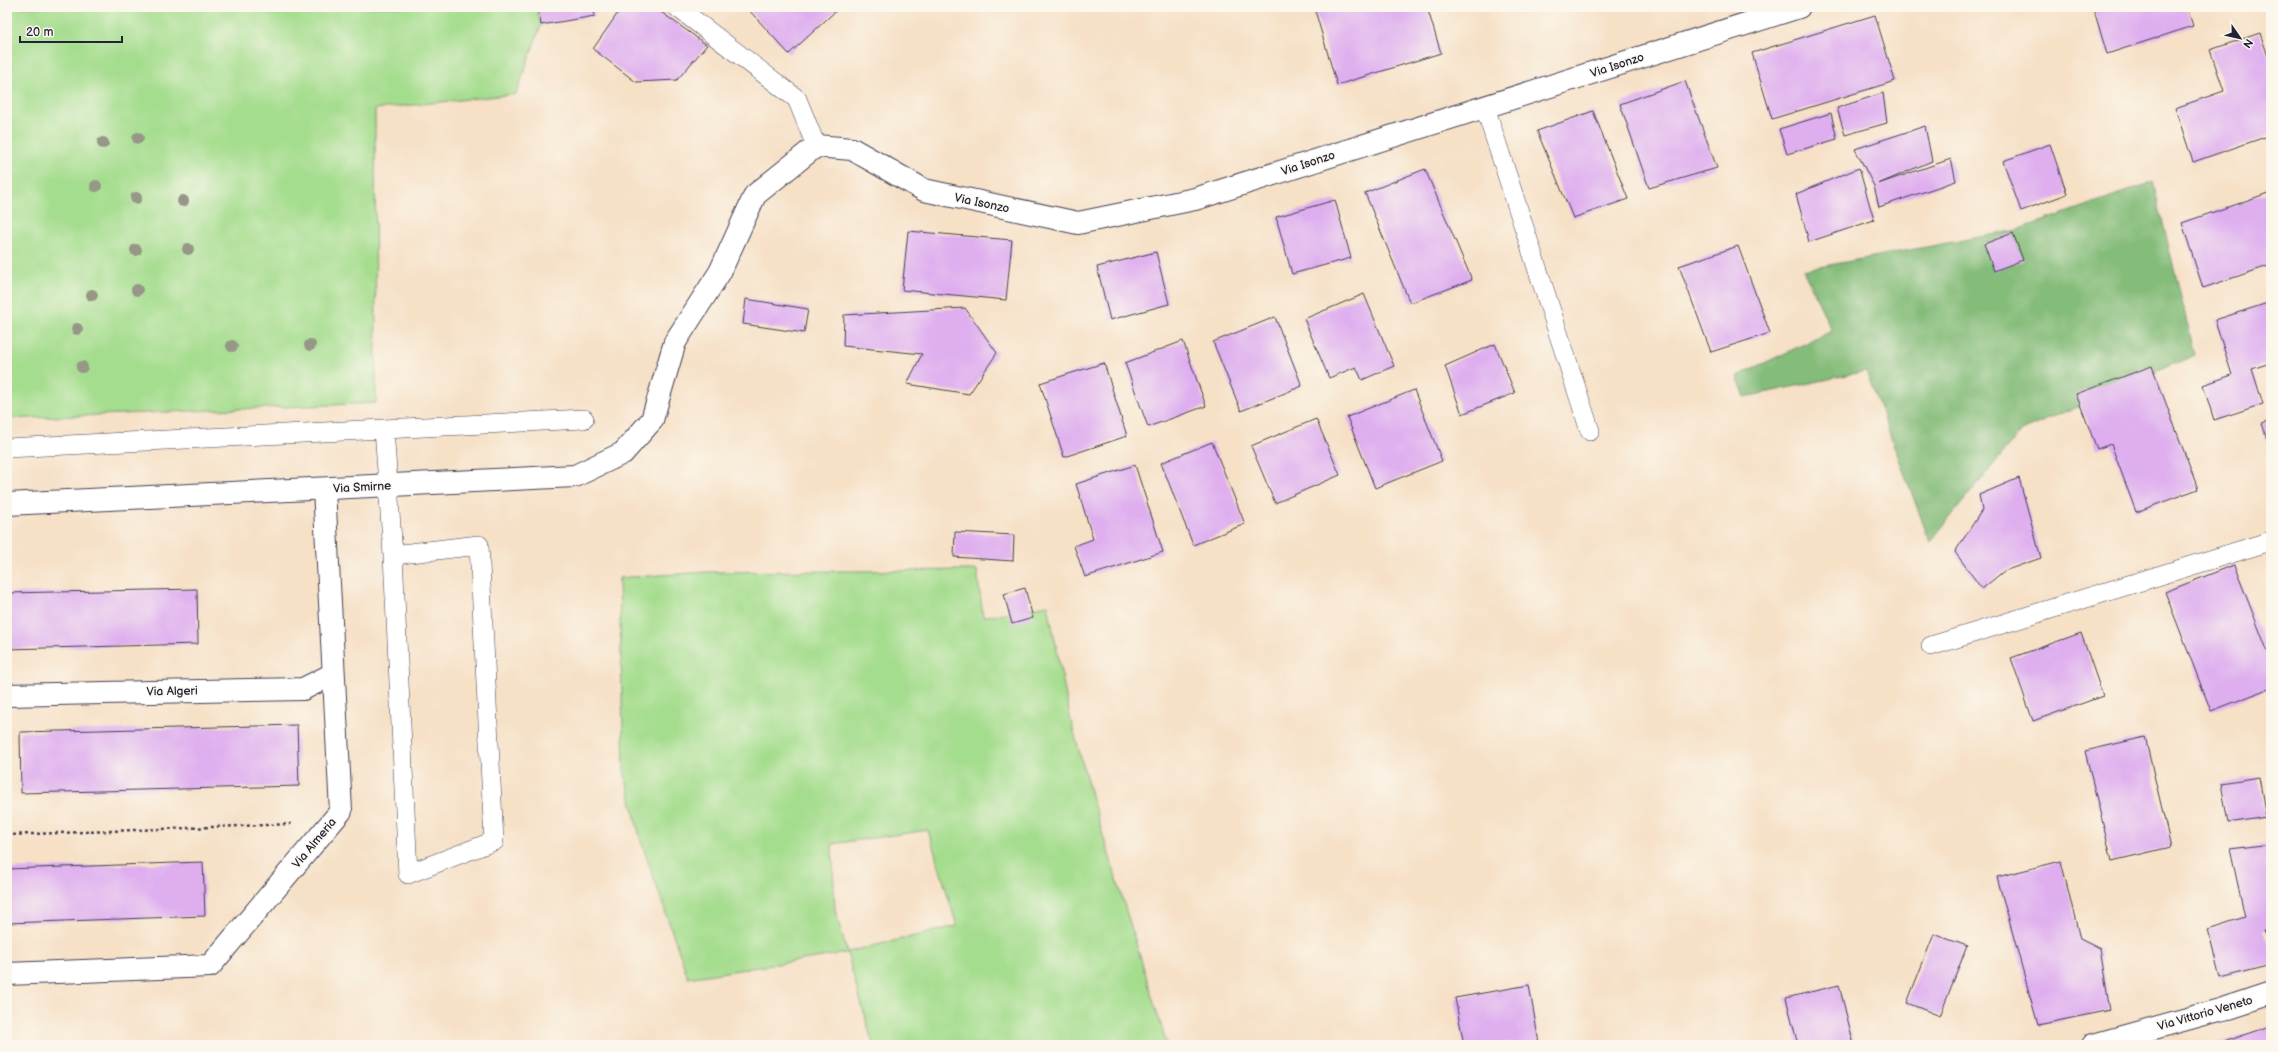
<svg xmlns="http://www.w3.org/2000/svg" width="2278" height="1052" font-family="'Balsamiq Sans',sans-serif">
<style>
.green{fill:#a5dd8e;stroke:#648064;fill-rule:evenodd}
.forest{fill:#84bc79;stroke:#536f5a}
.building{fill:#deaeef}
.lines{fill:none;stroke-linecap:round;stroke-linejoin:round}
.lane-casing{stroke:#423e50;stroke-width:20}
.street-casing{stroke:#423e50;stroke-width:24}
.path{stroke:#423e50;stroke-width:2.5;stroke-dasharray:3 3;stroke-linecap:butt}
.lane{stroke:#fff;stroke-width:19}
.street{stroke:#fff;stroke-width:22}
.tree{fill:#979687}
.labels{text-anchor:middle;stroke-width:3;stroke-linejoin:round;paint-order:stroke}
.street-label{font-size:12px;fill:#22223b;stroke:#fbf7ec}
</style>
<rect width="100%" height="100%" fill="#fbf7ec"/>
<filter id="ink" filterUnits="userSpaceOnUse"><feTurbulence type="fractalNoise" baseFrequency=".025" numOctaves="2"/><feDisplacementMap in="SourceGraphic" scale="8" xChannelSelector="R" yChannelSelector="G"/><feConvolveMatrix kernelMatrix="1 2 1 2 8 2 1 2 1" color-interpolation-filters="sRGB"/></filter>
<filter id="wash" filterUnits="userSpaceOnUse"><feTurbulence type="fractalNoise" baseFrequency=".012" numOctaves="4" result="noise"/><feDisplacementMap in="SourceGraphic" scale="16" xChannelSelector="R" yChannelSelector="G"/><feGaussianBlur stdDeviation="0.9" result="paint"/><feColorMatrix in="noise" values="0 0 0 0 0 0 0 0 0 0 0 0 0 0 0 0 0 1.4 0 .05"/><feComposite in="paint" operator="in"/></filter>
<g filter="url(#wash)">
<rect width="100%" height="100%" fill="#f6e0c6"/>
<path class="green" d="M7,7H536L541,25L516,94L375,109L376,403L7,419Z
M977,570L983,617L1048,605L1070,717L1092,799L1167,1045H873L847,953L688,978L640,838L624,770L619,578L705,572ZM928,830L957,926L847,952L835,910L832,844Z"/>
<path class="forest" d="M2153,182L2195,355L2021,431L1930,542L1866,371L1745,397L1737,376L1832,331L1803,270L2017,230Z"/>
<g id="blocks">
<path class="building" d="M538,7H593L595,16L541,25Z
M622,7H654L707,45L677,80L636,82L593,49Z
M746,7H840L789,54Z
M1314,7H1427L1441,53L1337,85Z
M2093,7H2187L2193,26L2107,54Z
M1875,15L1895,81L1772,119L1752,53Z
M2260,33L2271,65V135L2193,162L2175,108L2224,91L2210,50Z
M1685,81L1717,168L1649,188L1620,104Z
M1883,93L1887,123L1845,135L1837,108Z
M1593,111L1628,199L1573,218L1537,131Z
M1831,113L1837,139L1787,154L1779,129Z
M1925,126L1932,161L1878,184L1951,159L1956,181L1879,207L1874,186L1855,149Z
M2050,144L2067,194L2021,211L2003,161Z
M1859,168L1874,220L1809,242L1796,194Z
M1425,169L1472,280L1410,303L1365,193Z
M2271,192V265L2203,288L2182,223Z
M1335,200L1351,258L1292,274L1276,217Z
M908,231L1012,240L1006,300L902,290Z
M2013,233L2023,260L1994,271L1984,244Z
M1738,246L1770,333L1711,352L1679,266Z
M1156,252L1169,304L1110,320L1097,267Z
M1364,294L1394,366L1362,380L1356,367L1329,378L1304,319Z
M746,299L808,309L804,333L743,324Z
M2271,302V353L2268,354L2270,363L2252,369L2263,404L2214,420L2203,385L2232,375L2215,320Z
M965,308L997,353L969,394L907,384L922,354L843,346L844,315Z
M1275,317L1302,386L1241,411L1213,342Z
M1183,341L1206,406L1148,427L1125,363Z
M1495,344L1515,393L1462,414L1445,366Z
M1104,363L1127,436L1064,457L1040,383Z
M2152,366L2198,489L2136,512L2111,444L2097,449L2076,394Z
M1414,390L1442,461L1375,488L1347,417Z
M1316,419L1340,475L1275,503L1251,446Z
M2271,421V449L2261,424Z
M1212,442L1245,524L1193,545L1161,463Z
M1135,465L1163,552L1085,577L1074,546L1093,539L1076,484Z
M2019,478L2041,558L2004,571L1982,589L1955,552L1982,510L1979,495Z
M955,532L1014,535L1013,561L954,557Z
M2234,565L2271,660V688L2211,711L2165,592Z
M1025,588L1033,618L1012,624L1004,594Z
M197,589L198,644L7,649V593Z
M2081,633L2103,696L2033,721L2011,658Z
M297,725L299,786L21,793L20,732Z
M2145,737L2171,847L2112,861L2085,751Z
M2259,777L2266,817L2228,823L2221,783Z
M2271,844V930H2263L2271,947V965L2220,978L2208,929L2245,917L2230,849Z
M2061,861L2080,939L2100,949L2110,1010L2038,1025L1997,877Z
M203,862L205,916L7,923V869Z
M1934,934L1967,946L1940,1016L1907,1003Z
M1529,985L1539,1043L1464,1045L1455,998Z
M1839,985L1854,1045H1798L1786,998Z
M2271,1026V1045H2215Z"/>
</g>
</g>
<g filter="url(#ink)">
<use href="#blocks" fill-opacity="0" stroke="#423e50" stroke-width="1"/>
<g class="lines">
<defs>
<path id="lane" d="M677,7L797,99L816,146
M1485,107L1590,431
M384,429L584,419
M7,448L384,429L393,555L408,874L494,841L479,545L393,555
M1931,646L2271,541"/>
<path id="street" d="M7,504L575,476L623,453L652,420L675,342L720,272L755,195L816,146L852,149L924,190L1078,223L1195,199L1799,7
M7,695L303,689L333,674
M7,974L210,966L341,811L324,489
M2093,1045L2223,1009L2271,993"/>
</defs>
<use href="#lane" class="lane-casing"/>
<use href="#street" class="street-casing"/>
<path class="path" d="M7,835L291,824"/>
<use href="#lane" class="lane"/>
<use href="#street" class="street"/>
</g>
<g class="tree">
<circle cx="138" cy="138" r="6"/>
<circle cx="103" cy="143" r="6"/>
<circle cx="96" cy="186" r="6"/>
<circle cx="136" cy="198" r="6"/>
<circle cx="183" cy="201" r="6"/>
<circle cx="188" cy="249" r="6"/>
<circle cx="136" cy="250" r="6"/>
<circle cx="137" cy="290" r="6"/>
<circle cx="92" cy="295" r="6"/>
<circle cx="77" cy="329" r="6"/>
<circle cx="310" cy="345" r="6"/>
<circle cx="232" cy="346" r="6"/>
<circle cx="82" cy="367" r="6"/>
</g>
</g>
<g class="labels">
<g class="street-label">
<text transform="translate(1617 65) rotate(-18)" y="4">Via Isonzo</text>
<text transform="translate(1308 163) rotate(-18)" y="4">Via Isonzo</text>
<text transform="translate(982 203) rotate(12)" y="4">Via Isonzo</text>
<text transform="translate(362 487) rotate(-3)" y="4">Via Smirne</text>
<text transform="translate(172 691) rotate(-1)" y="4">Via Algeri</text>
<text transform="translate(314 843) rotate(-50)" y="4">Via Almeria</text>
<text transform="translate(2205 1013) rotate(-16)" y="4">Via Vittorio Veneto</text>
</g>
</g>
<rect width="2278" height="1052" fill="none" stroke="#fbf7ec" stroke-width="24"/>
<g transform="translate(2240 38) rotate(124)" stroke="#fbf7ec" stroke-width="3" paint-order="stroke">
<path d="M0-3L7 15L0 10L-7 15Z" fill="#22223b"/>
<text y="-6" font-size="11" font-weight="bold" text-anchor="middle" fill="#22223b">N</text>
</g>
<path d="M20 36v6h102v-6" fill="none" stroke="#22223b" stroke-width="2"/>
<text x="26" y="36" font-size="12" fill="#22223b" stroke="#fbf7ec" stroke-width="3" paint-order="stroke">20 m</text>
</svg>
